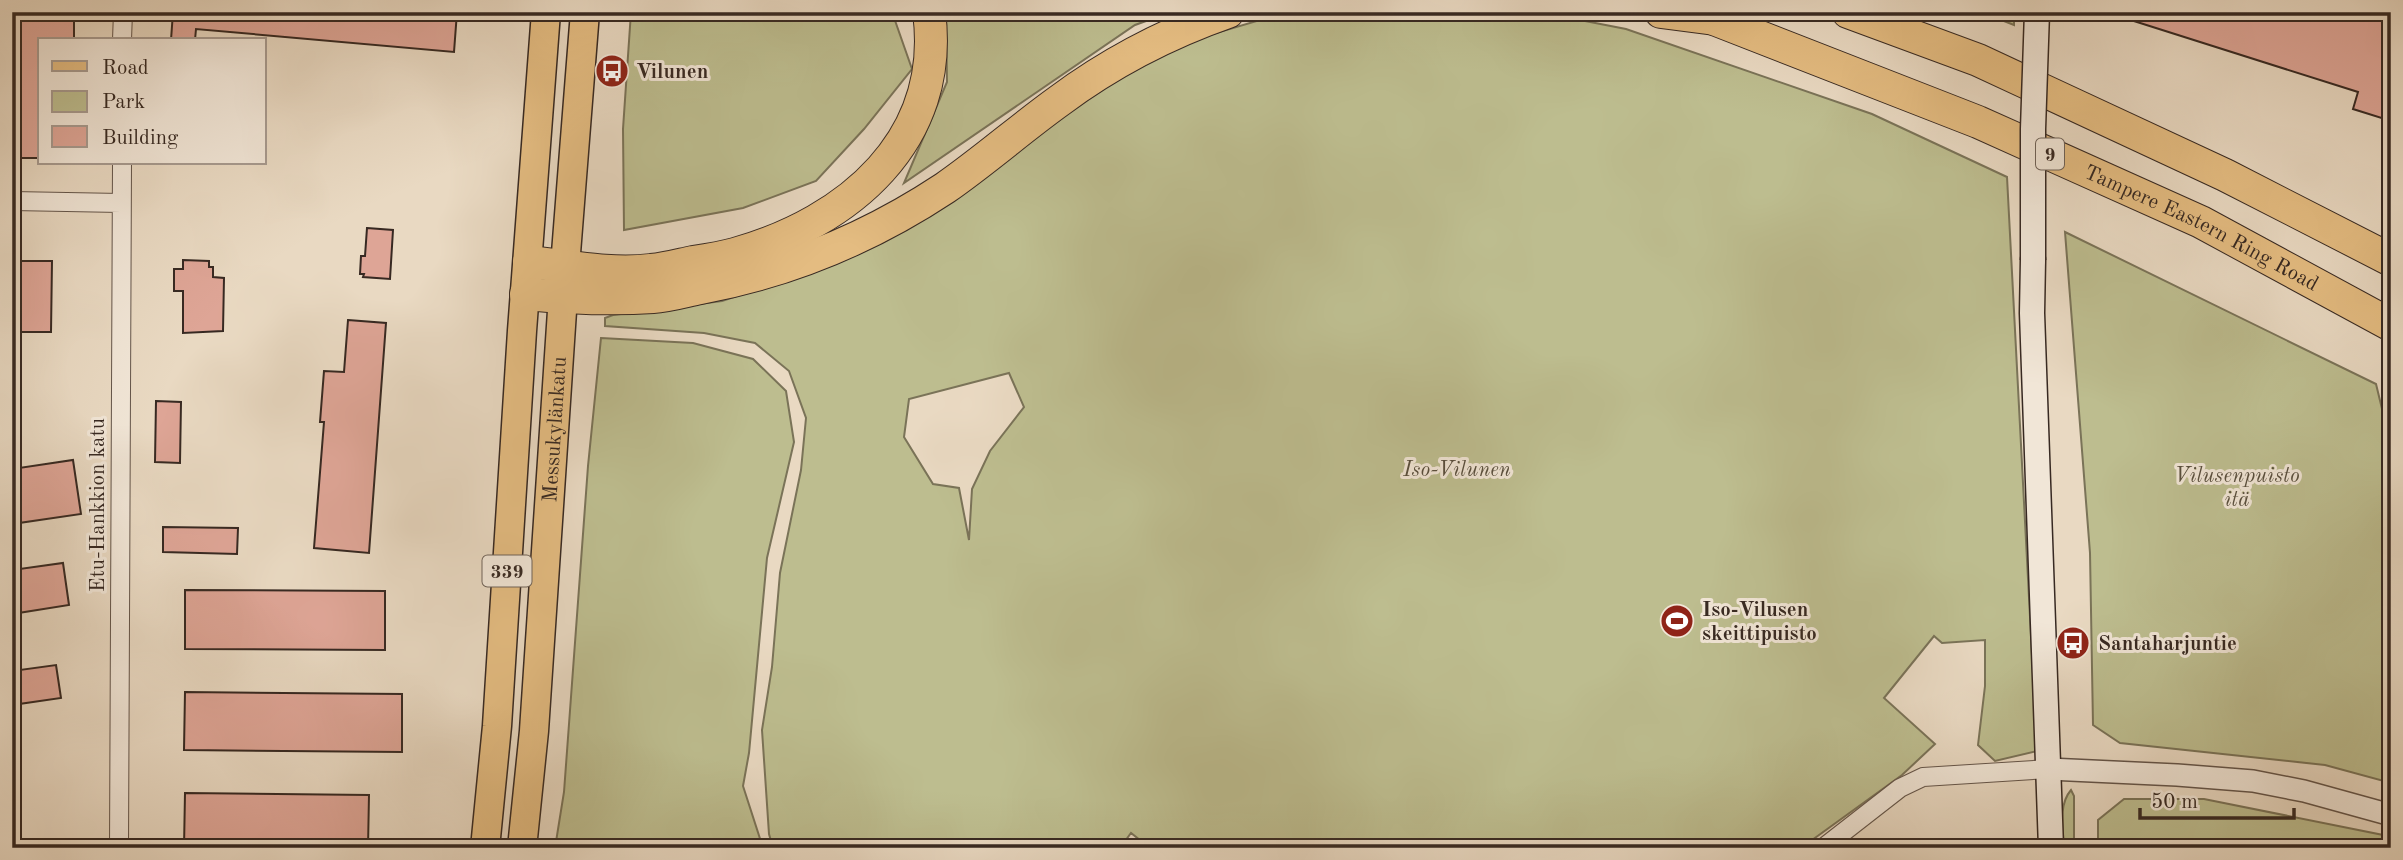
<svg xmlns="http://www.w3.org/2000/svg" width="2403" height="860" font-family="'Old Standard TT',serif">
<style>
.green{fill:#bdbd8f;stroke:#7a7358;stroke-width:2;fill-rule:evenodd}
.building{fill:#dea596;stroke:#372922;stroke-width:2}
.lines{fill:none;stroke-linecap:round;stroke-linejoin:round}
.minor-casing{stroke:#64554a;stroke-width:20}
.tertiary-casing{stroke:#64554a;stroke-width:24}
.secondary-casing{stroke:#372922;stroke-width:27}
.primary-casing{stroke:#372922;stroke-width:31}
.motorway-casing{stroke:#372922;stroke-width:34}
.minor{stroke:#f1e6d7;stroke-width:18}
.tertiary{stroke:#f1e6d7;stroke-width:21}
.secondary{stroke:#f1e6d7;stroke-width:24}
.primary{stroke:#e4bc81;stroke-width:28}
.motorway{stroke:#e4bc81;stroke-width:32}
.secondary-bridge-casing{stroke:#372922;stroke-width:27;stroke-linecap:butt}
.secondary-bridge{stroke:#f1e6d7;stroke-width:24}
.labels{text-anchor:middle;stroke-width:6;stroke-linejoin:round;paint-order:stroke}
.shield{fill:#f1e6d7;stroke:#6f6258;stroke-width:2}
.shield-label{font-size:19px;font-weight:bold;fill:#372922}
.poi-label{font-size:21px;font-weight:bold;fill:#372922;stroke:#f1e6d7;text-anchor:start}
.street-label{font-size:21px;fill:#372922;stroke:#f1e6d7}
.park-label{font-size:21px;font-style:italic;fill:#584e3d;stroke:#f1e6d7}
</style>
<rect width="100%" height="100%" fill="#e9d9c2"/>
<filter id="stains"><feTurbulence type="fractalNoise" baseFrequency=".00286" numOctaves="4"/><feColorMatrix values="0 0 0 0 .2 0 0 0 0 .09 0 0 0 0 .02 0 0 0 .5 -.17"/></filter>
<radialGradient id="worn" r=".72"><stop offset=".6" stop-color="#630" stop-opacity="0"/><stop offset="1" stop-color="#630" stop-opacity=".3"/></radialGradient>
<path class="green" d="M631,12H892L912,69L864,129L816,181L743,208L624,230L623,129Z
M946,12H1171L1135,25L904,183L947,82Z
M1287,12H1539L1626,29L1872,114L2007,177L2037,751L1995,761L1978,745L1985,686V640L1942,643L1934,636L1884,698L1935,744L1902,775L1801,848H1150L1131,833L1120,848H773L769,834L762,730L772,667L780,573L801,470L806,418L789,371L755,343L704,333L605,326V318L613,315L722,301L842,261L1082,102L1172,46ZM1009,373L1024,407L990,451L972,489L969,540L959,488L933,484L904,437L909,399Z
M1981,12H2014V25Z
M2065,232L2376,384L2391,446V783L2325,765L2120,743L2093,725L2090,553Z
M601,338L693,343L753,359L786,391L794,442L767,558L749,753L743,786L763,848H555L564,792L588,466Z
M2071,790L2074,796V848H2064C2063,829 2058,805 2071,790Z
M2124,799H2204L2388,836L2378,848H2098V820Z"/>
<path class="building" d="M12,12H74V40H40V158H12Z
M173,12H457L454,52L196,29L195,40H171Z
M2118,12H2391V121L2353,109L2358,92L2118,16Z
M367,228L393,230L390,279L363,277L364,274H360L361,256H365Z
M183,260L209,261V267H213V277L224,278L223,331L183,333V291H174V269H183Z
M12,261H52L51,332H12Z
M348,320L386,323L369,553L314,548L324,422H320L324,371L344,372Z
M156,401L181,402L180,463L155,462Z
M73,460L81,514L12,524V469Z
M163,527L238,528L237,554L163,552Z
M63,563L69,605L12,614V570Z
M185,590L385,591V650L185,649Z
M56,665L61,698L12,705V671Z
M185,692L402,694V752L184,750Z
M185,793L369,795L368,848H184Z"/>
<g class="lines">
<defs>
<path id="minor" d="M122,40L123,12
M12,201L121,203
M119,848L122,163
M1823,848L1900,788L1923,777L2049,769"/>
<path id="tertiary" d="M2049,769L2177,775L2253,781L2304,791L2391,815"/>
<path id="secondary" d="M2033,260L2032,313L2051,848"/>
<g id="primary">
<path d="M485,848L497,726L522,331L546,12"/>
<path id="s1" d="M522,848L534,731L565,266L585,12"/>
</g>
<g id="motorway">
<path d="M1661,12L1715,19"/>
<path id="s2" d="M1696,12L1978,122L2201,222L2391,325"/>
<path d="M1848,12L1978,60L2225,175L2391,260"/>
<path d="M529,262C568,266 611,275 651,270C665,269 679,265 693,262C707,260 721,258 735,254C849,222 946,140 929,12"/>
<path d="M526,294C569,298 610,300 653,297C669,296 685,291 700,288C787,272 871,237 945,188C984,161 1020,129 1059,101C1110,63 1168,33 1228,12"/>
</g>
</defs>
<use href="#minor" class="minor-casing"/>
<use href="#tertiary" class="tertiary-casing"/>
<use href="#secondary" class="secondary-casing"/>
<use href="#primary" class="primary-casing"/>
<use href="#motorway" class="motorway-casing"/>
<use href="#minor" class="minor"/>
<use href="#tertiary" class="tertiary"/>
<use href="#secondary" class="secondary"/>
<use href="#primary" class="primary"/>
<use href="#motorway" class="motorway"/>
<defs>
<path id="secondary-bridge" d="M2033,260V129L2037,12"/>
</defs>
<use href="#secondary-bridge" class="secondary-bridge-casing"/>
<use href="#secondary-bridge" class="secondary-bridge"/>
</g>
<defs>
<symbol id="bus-disc" viewBox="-11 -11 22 22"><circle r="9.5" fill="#8f2418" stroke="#f1e6d7"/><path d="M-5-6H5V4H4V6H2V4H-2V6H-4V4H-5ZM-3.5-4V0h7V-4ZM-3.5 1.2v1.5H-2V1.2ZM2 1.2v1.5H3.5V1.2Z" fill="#fff"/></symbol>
<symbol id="stadium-disc" viewBox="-11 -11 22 22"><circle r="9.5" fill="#8f2418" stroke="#f1e6d7"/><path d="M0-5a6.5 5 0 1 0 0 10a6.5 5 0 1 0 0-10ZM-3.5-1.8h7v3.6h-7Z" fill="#fff"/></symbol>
</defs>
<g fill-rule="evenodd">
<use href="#bus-disc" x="593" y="52" width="38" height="38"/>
<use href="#stadium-disc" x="1658" y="602" width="38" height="38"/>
<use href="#bus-disc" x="2054" y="624" width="38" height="38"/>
</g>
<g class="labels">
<g class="shield">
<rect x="2036" y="138.5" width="28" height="31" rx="5"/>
<rect x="482.5" y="555.5" width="49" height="31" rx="5"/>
</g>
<g class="shield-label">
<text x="2050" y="161">9</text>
<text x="507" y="578">339</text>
</g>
<g class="poi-label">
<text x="636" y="78">Vilunen</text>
<text x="1702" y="616">Iso-Vilusen<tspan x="1702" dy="24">skeittipuisto</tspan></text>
<text x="2098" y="650">Santaharjuntie</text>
</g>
<g class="street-label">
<text dy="7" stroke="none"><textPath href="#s2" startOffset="550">Tampere Eastern Ring Road</textPath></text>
<text dy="7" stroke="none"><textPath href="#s1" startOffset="420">Messukylänkatu</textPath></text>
<text transform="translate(97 505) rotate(-90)" y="7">Etu-Hankkion katu</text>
</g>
<g class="park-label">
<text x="1457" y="476">Iso-Vilunen</text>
<text x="2237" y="482">Vilusenpuisto<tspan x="2237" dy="24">itä</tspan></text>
</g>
</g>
<rect width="2403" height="860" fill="none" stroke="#e9d9c2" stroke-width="42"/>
<rect x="14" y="14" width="2375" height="832" fill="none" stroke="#372922" stroke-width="3.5"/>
<rect x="21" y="21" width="2361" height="818" fill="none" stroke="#372922" stroke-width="2"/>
<rect x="38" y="38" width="228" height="126" fill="#f1e6d7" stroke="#a79a8f" stroke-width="2"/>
<rect x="52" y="61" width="35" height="10" fill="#e4bc81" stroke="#a79a8f" stroke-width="2"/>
<text x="102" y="74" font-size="21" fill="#372922">Road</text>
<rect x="52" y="91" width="35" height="21" fill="#bdbd8f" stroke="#a79a8f" stroke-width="2"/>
<text x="102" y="108" font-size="21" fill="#372922">Park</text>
<rect x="52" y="126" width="35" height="21" fill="#dea596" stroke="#a79a8f" stroke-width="2"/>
<text x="102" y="144" font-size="21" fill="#372922">Building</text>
<path d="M2140 808v10h154v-10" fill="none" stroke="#372922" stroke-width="3.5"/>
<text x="2151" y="808" font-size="21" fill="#372922" stroke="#f1e6d7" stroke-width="5" paint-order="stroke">50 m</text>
<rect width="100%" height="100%" filter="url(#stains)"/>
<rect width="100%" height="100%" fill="url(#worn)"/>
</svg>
